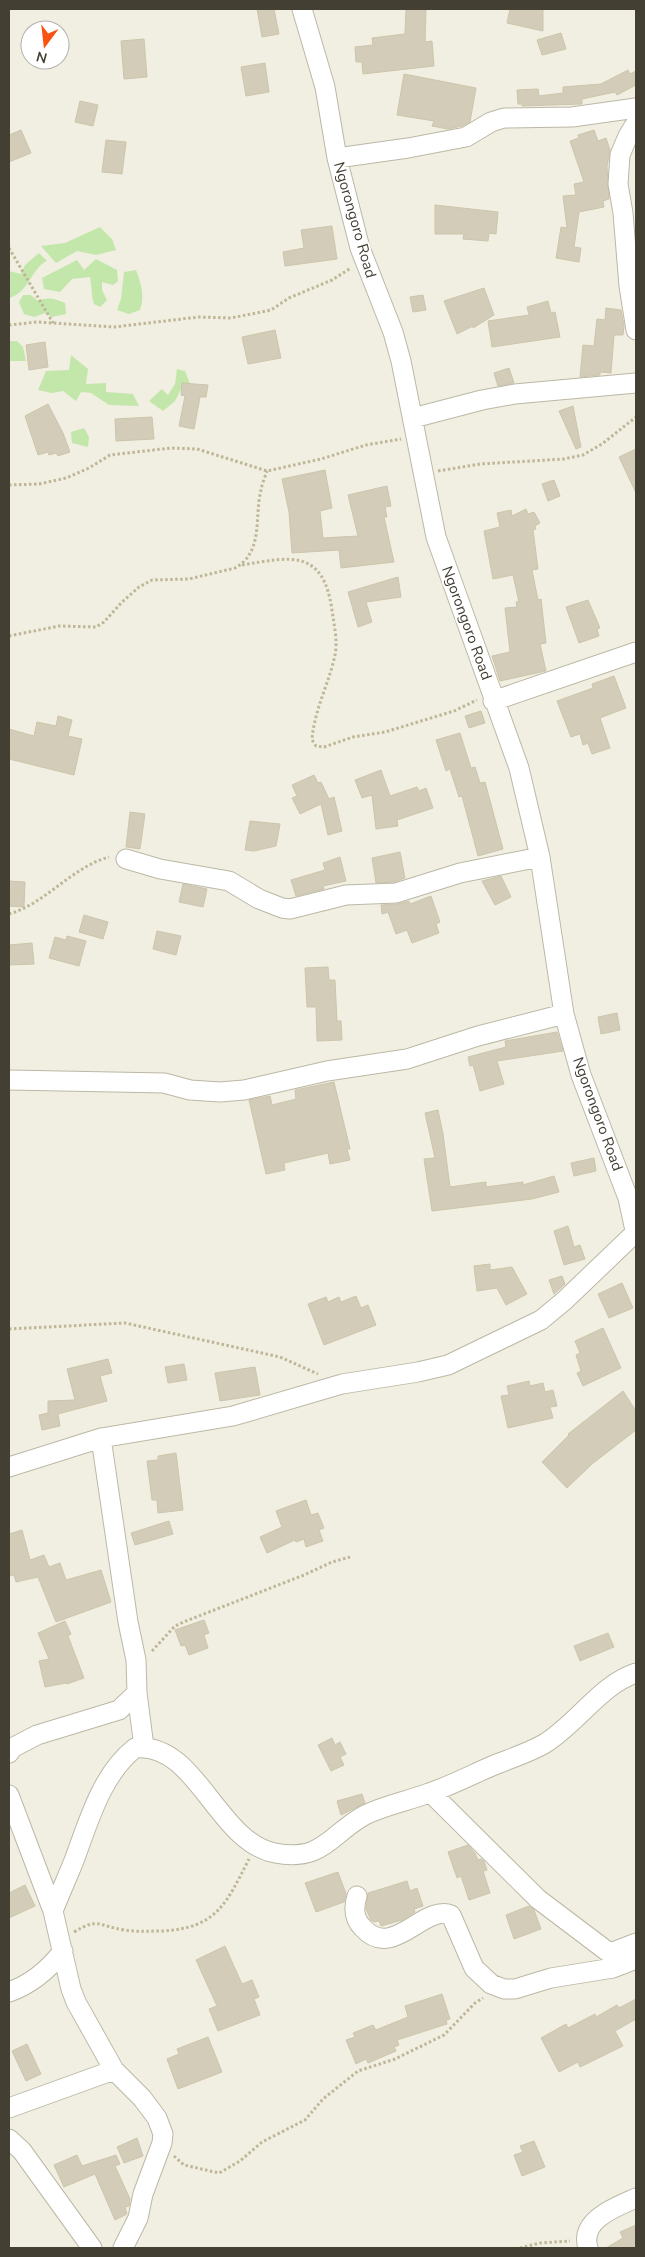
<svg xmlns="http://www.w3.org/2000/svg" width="645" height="2257" font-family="'Nunito Sans',sans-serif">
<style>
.green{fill:#c3e6aa}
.building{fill:#d3ccb8;stroke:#cdc5ab}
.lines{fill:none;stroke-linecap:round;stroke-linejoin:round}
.minor-casing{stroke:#bcb8a5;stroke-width:21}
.path{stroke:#beb697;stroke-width:3;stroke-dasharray:2.5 2.5;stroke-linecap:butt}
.minor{stroke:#fff;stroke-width:19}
.labels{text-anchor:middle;stroke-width:4;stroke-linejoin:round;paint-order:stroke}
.street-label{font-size:15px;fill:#433f33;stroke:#fff}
</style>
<rect width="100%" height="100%" fill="#f1efe2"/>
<path class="green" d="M100,227L112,239L116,250L96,255L77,251L56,263L41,246L65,243Z
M39,253L47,261C31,268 30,292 9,298V271L21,274L25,265Z
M96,259L117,270L118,281L113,285L102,282V290L107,300L100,307L94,304C91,295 92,287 90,277L72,279L60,292L44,289L42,278L77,260L84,270Z
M136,270C141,284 145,295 140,310L129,314L117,310L121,299L124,272Z
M23,295H31L38,301C48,296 55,299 65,303L66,314L52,317L45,313L34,317L24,314L19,302Z
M9,341H17L23,347L26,361H9Z
M71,355L88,369L86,384L106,383V392L133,394L139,406L109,405L91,393L81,392L76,401L63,391L52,393L38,390L46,371L69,370Z
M177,369L185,371L191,386L181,389L175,401L163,411L149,401L162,389L168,395L175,384Z
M84,428L89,437L88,447L72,443L71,432Z"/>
<path class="building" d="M257,9H274L279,34L262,37Z
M406,9H426L425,42L432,41L434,66L363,74L362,62H356L355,47L373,45L372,38L405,34Z
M510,9H543V31L507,23Z
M561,33L566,49L542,55L537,40Z
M144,39L147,77L124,79L121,41Z
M265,63L269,92L246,96L241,67Z
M628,70L630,74L636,71V85L617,95L615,92L582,99V104L522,106V104H518L517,90L538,89L539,96L563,93V87L601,84Z
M404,74L476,88L470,122L462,126L448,129L432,126L434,121L397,115Z
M80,101L98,105L93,126L75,122Z
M21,130L31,153L9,162V135Z
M594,130L598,141L606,138L610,150L607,166L609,199L603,201L604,207L579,212L574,247L581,248L579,262L556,258L561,227L567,228L563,196L576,195L574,184L584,182L570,141L579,138L578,135Z
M106,140L126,142L122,174L102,172Z
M435,205L498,212L496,234L489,233L488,241L463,239L464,234H435Z
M332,226L337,259L285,266L283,252L304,248L301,230Z
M484,288L494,315L473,328V326L457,334L444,301Z
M423,295L426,310L413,312L410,297Z
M548,301L551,313L555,312L560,337L492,347L488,321L529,315L527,307Z
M606,308L621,310L624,326L623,335H614L611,373L600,372V375L580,377L583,345L594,346L597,319L605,320Z
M275,330L281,358L248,364L242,337Z
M45,342L48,367L29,370L26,345Z
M509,368L514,383L498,386L494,373Z
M182,383L208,385L206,397H200L194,429L179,426L185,396L181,395Z
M48,404L63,433L70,452L58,456L56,453L49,455L48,452L38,455L25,416Z
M573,406L581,447L576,449L559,411Z
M152,417L154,439L116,441L115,419Z
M636,449V493L619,457Z
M325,470L332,508L320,511L323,538L358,536L348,495L387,486L391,506L385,507L387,517H384L394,562L341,568L339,550L292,553L289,512L282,479Z
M554,480L560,496L548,501L542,484Z
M526,509L528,514L534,512L540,523L535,526L536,529L533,530L538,569L532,570L538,600L541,599L546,643L540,644L546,671L500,681L492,656L510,652L505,608L517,607L516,602H519L513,575L493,579L484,531L500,527L497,513L511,510L512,516Z
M398,577L401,597L366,602L372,622L358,627L348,592Z
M588,600L600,628L597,629L599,636L579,643L566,607Z
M614,676L626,708L600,718L610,748L592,754L588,743L583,745L580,734L571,737L557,701L593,688L592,684Z
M481,711L485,723L469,728L465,716Z
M58,716L72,720L68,736L82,739L74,775L9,759V729L34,736L37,722L56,726Z
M460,733L471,768L475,767L480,783L485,782L503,849L478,856L462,796L459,797L450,769L446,771L436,740Z
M381,770L390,796L417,787L419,791L426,788L433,808L397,820L398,826L376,829L372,795L362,798L355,780Z
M314,775L318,783L321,782L329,799L334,797L342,831L328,835L321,804L300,814L292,798L297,796L292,785Z
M130,812L145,814L140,849L126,847Z
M250,821L280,824L276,846L254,851L245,850Z
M400,852L405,878L394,882L376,883L372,858Z
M340,857L346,881L323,886L324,889L296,896L291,880L325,870L323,863Z
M501,876L511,897L495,905L482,881Z
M9,881L25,882L24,907L9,906Z
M183,884L207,889L203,907L179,902Z
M431,896L440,922L436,924L439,933L412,943L407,930L396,934L388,912L382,914L381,905L397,904L409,901L410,904Z
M84,915L108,922L103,939L79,932Z
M157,931L181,936L176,955L153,949Z
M67,936L86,941L79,966L49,958L55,937L66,940Z
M32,943L34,964L9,965V945Z
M328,967L329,980H335L337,1021H341L342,1040L317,1041L316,1007H307L305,968Z
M617,1013L620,1030L601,1034L598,1017Z
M557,1032L563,1051L497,1061L504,1084L480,1091L473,1065L470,1066L468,1057L506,1047L505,1041Z
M334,1082L350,1149H347L350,1160L330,1164L328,1153L284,1163L285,1170L266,1174L249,1100L270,1096L272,1105L296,1099L295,1090Z
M438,1110L443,1134L450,1187L486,1182V1187L523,1182V1185L554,1176L559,1192L532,1199L432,1211L424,1159L435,1158L425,1113Z
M594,1158L596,1171L574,1176L571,1163Z
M568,1226L574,1247L580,1245L585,1259L564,1265L554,1231Z
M490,1264V1270L512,1267L527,1294L506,1305L497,1288L477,1291L474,1266Z
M562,1276L565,1284L554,1294L549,1280Z
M622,1283L633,1308L609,1318L598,1294Z
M356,1296L361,1308L368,1305L376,1325L324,1345L308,1304L326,1297L328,1302L339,1297L341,1302Z
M603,1328L621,1368L583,1386L577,1373L581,1371L576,1355L580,1353L575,1341Z
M108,1359L112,1373L100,1376L107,1401L58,1414L60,1426L42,1430L39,1415L48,1413V1401L75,1400L67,1369Z
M184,1364L187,1380L168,1383L165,1367Z
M255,1367L260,1395L220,1401L215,1373Z
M529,1381L530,1386L543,1383L545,1392L553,1390L557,1406L550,1407L553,1418L508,1428L501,1396L509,1395L507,1386Z
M623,1391L636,1411V1430L592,1464L567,1488L542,1462L569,1435L568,1434Z
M176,1453L183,1510L158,1513L157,1500H152L147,1461L158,1460V1456Z
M306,1500L311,1515L318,1513L324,1528L319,1530L323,1541L306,1547L304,1539L296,1542L295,1540L267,1553L260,1537L282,1527L276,1511Z
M169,1521L173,1534L135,1545L131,1533Z
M22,1530L30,1560L44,1555L49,1567L60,1563L66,1580L101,1570L111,1602L56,1622L38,1577L16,1582L14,1575L9,1576V1534Z
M204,1620L209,1633L204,1635L208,1648L189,1655L185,1645L181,1646L175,1630Z
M65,1621L71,1634L68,1636L84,1678L67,1684L66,1683L45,1687L39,1661L49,1659L38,1633Z
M608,1633L614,1647L580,1661L574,1646Z
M332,1738L335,1745L340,1742L346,1754L340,1757L344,1765L331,1771L318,1745Z
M362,1794L365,1803L341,1815L337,1801Z
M468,1845L475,1853L478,1860L481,1859L484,1861L487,1870L483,1871L490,1893L469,1900L461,1876L457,1878L448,1852Z
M338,1872L346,1894L344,1902L316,1912L305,1883Z
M407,1881L410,1891L417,1888L423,1906L414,1909L415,1912L402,1920L381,1926L379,1921L374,1922L371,1920L366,1909L368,1893Z
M25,1885L35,1906L9,1918V1893Z
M529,1906L534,1910L541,1929L514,1939L506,1915Z
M225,1946L242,1984L252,1980L259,1997L254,1999L260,2015L218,2031L209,2009L217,2006L196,1960Z
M442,1994L450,2019L446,2020L447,2024L397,2040L399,2045L394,2047L396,2051L368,2063L366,2059L356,2064L346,2040L355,2037L353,2033L373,2025L376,2030L408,2017L405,2006Z
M636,1999V2019L615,2031L623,2046L580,2067L578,2062L559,2072L541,2038L566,2024L568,2028L595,2014L596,2017L617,2005L619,2008Z
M208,2037L222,2072L178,2089L167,2059L179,2054L177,2049Z
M27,2044L41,2074L26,2081L12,2051Z
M137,2138L143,2156L124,2163L117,2147Z
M534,2141L545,2167L522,2176L514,2155L523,2152L520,2146Z
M77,2155L82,2166L116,2155L120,2164L115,2166L130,2199L129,2206L125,2207L127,2214L115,2220L95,2174L64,2187L54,2165Z
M636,2225V2248H606L623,2238L620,2232Z"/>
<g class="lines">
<defs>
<path id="minor" d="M302,9L325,87L337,158L360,248L393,332L401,361L436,537L519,768L540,857L564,1014L581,1075L628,1198L636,1235
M636,123L628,136L620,155L618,184L623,213L629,286L636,330
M337,158L408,148L466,137L491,122L504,118L572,117L636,108
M413,418L482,400L515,394L636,383
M493,701L636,652
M126,859L160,869L229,881L259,899L282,908L290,909L346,895L396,893L460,873L540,857
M9,1080L164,1083L190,1090L220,1092L244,1090L327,1071L407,1059L478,1036L564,1014
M9,1467L101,1438L233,1416L342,1384L418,1372L448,1365L541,1320L564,1301L635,1233
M137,1693L144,1747
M9,1753L12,1748L37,1735L119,1710L137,1693L136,1660L128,1622L101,1438
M431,1793L538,1899L624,1964
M9,1795L53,1911L71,1989L76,2002L114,2070L142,2098L157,2118L163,2134L162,2143L143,2194L138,2218L123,2248
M357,1896C353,1909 354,1919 363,1928C393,1961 423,1904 451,1915L474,1968L491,1984L504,1989H515L551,1978L613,1968L636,1959
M53,1911C60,1893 68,1876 75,1858C89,1820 102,1774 135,1748C196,1741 217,1842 275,1853C323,1862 329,1835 365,1815C385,1805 408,1801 429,1793C450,1786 471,1775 492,1766C509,1759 528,1753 544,1744C578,1723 600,1685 636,1673
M610,1953L636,1943
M9,1992C32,1984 49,1969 63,1951
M9,2108L114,2070
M9,2139L22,2151L92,2248
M588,2248C579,2220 616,2207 636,2198"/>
</defs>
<use href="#minor" class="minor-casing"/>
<path class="path" d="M9,248L53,323
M9,325L37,322L114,327L199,317L231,318L271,310L289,298L332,280L351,268
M438,471L480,464L564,459L583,455L602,444L636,417
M9,485L39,484L66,478L89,468L110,455L171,448L197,449L267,471L321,459L366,445L401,439
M242,565C291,557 323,548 332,610C334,625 338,641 335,655C329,684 314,710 312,740L316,746L324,747L353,737L385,732L454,711L477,700
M9,636L59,626L96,627L104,622L122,602L139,587L152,580L189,579L235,568C264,552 254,517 261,490C262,484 265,477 267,471
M9,914C45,904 72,867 109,857
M9,1329L125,1323L280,1357L318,1374
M152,1651L175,1626L186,1621L304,1575L332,1562L350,1557
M74,1932C99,1917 98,1926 124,1930C137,1932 149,1931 162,1931C217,1928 226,1904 249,1859
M174,2156L184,2165L219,2173L240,2161L262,2142L305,2120L323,2099L358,2071L395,2059L444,2035L475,2003L483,1998
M520,2248L540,2243L570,2241"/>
<use href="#minor" class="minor"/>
</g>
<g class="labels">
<g class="street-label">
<text transform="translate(355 220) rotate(74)" y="5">Ngorongoro Road</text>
<text transform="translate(467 623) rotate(70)" y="5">Ngorongoro Road</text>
<text transform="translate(598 1114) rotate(70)" y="5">Ngorongoro Road</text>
</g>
</g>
<rect width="645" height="2257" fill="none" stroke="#433f33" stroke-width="20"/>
<g transform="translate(45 45) rotate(195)"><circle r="24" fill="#ffffff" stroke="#b4b2ad"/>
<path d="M0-4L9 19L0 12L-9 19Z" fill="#fa5311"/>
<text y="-8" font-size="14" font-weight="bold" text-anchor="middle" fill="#433f33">N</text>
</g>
</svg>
